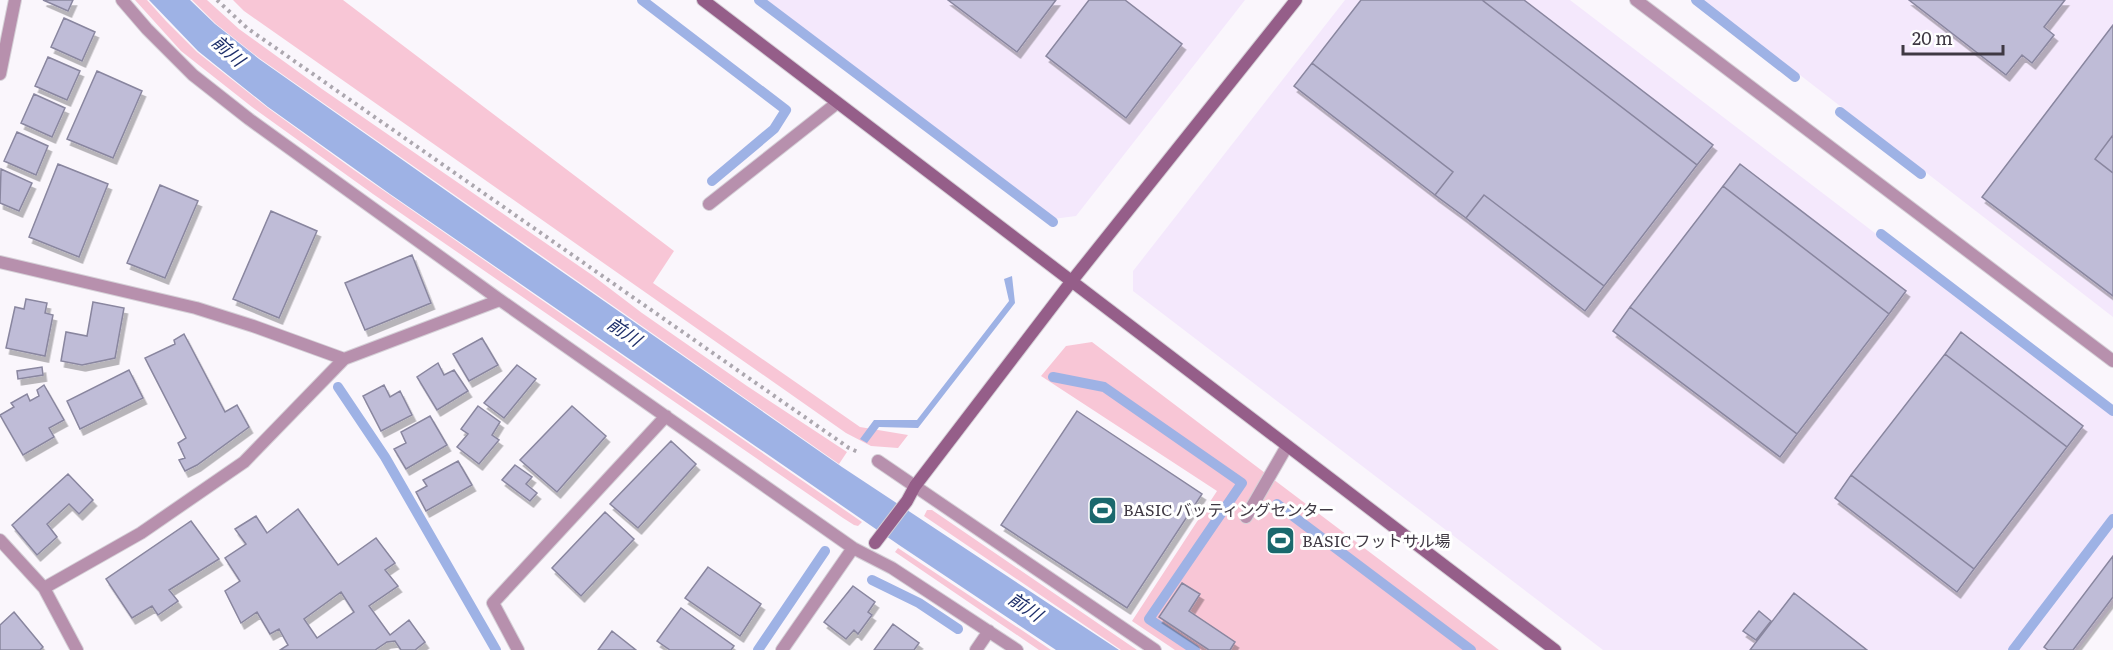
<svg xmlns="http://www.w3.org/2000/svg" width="2113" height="650" font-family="Literata,'Noto Sans JP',serif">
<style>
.built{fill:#f4e8fc}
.green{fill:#f8c6d6}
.water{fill:#9eb2e5}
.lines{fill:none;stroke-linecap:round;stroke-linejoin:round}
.stream{stroke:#9eb2e5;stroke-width:10}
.building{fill:#bfbcd7;stroke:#89869f;stroke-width:1.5;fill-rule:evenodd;filter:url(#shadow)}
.lane-casing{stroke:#d5d0d7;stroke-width:14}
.street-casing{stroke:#d5d0d7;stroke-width:14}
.secondary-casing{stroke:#d5d0d7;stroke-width:14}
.path{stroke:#aca7af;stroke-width:4;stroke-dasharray:3 4.5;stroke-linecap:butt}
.lane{stroke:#b790ad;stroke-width:12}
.street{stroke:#b790ad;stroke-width:12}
.secondary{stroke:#955e89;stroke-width:12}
.labels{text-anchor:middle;stroke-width:6;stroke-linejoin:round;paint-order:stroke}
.poi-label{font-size:16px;fill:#3f3943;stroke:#fff;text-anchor:start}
.water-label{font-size:18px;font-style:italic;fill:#1e2f6a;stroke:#fff}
</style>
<defs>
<filter id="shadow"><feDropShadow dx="3.5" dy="6" stdDeviation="0" flood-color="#0004"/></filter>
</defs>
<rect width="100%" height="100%" fill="#faf6fc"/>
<path class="built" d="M767,0H1245L1076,216L1053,219Z
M1345,0H1570L2113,415V605L2078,650H1603L1133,291V271Z
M1703,0H2113V317Z"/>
<path class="green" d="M135,0H147L166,21L197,52L268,108L354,170L862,522L858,526L854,525L843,518L373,194L252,107L181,51Z
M192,0H207L239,29L322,89L592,275L642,313L747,386L847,452L839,464L259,58L216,24Z
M233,0H343L674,251L653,283L860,427L908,435L898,448L871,446L846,433L244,11Z
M1092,342L1499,650H1175L1132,621L1217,491L1041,376L1066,346Z
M927,510H932L1137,650H1121L924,516Z
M898,548L1032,637L1051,650H1039L895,552Z"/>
<path class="water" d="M149,0H190L215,24L259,59L505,232L842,467L1119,650H1056L899,545L390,194L268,107L198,51Z
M1012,276L1015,303L918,428L879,427L867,443L860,439L874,420H917L1009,301L1004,279Z"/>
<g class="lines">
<path class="stream" d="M642,0L786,110L774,129L712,181
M759,0L1053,222
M1696,0L1795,77
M1840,112L1921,174
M1881,234L2113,411
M1053,377L1104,387L1242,483L1149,619L1195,650
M338,387L385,457L496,650
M1277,504L1471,650
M872,580L919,603L958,629
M758,650L825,551
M2013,650L2113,519"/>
</g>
<path class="building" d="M43,0H73L68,11Z
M948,0H1056L1017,52Z
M1089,0H1125L1182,44L1126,118L1046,56Z
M1361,0H1482L1697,165L1604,286L1484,195L1466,218L1435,195L1453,172L1312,63Z
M1482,0H1524L1713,145L1697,165Z
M1909,0H2065L2044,27L2054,35L2032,63L2022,55L2006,75Z
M64,18L95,32L82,61L51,47Z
M2113,25V135L2095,159L2113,173V296L1982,197Z
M48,57L80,71L67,100L35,86Z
M1312,63L1453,172L1435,195L1294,86Z
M97,71L142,91L113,158L67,139Z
M34,94L65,108L52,137L21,123Z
M17,132L48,146L36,175L4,161Z
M2113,135V173L2095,159Z
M58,164L108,184L79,257L29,237Z
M1740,164L1906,291L1889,314L1723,186Z
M1,169L32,183L19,211L0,203Z
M160,185L198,201L165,278L127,263Z
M1723,186L1889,314L1797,434L1630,307Z
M1484,195L1604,286L1585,311L1466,218Z
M271,211L317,231L279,318L233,299Z
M412,255L431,303L365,330L345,283Z
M26,299L47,303L45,313L53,315L45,356L6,348L15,307L24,309Z
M93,302L124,308L115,358L82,365L61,361L66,332L87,336Z
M1630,307L1797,434L1780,457L1613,331Z
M1961,332L2083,426L2067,447L1945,354Z
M184,334L225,412L237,405L249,427L197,465L185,471L179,460L185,458L178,443L186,438L145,358L175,344L174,340Z
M482,338L498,365L469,381L453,354Z
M1945,354L2067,447L1974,569L1851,475Z
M438,363L444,375L454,370L468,391L437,410L417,377Z
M517,365L536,379L504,418L484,403Z
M42,367L43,375L18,379L17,371Z
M129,370L143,398L80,429L67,401Z
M44,385L64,420L49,428L54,437L23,455L0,415L14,407L11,403L27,394L30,401L39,396L37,390Z
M384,385L390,397L400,391L412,415L381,431L363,396Z
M478,406L500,422L492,435L499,440L479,464L457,447L468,434L461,429Z
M572,406L606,436L557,492L520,460Z
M1077,411L1202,494L1127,608L1001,525Z
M430,416L447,445L406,469L394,449L406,443L401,432Z
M671,441L696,464L638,528L610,504Z
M458,461L472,485L426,511L416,492L427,486L423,480Z
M515,465L532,477L526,484L537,493L530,501L502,480Z
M68,474L93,500L79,514L69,504L47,524L57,537L37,555L12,525Z
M1851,475L1974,569L1957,592L1835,498Z
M298,509L338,565L376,538L395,563L385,570L398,586L369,606L390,635L409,620L425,642L415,650H401L395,641L387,642L375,650H280L288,645L279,629L270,634L257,612L241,623L225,591L240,581L225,558L246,544L235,529L256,516L267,533ZM341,592L354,612L317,638L304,619Z
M605,512L634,539L581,596L552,568Z
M191,521L219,559L169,590L178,601L158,615L152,606L132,618L106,579Z
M2113,556V597L2073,650H2048L2044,647Z
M708,567L761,604L740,636L685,598Z
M1182,583L1200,594L1189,611L1235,642L1230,650H1209L1159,617Z
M853,586L875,602L868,612L872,615L858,634L854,630L846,639L824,622Z
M1794,593L1867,650H1750Z
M681,608L734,646L731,650H670L657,641Z
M1759,611L1771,621L1756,640L1743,631Z
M14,612L43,647L40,650H0V625Z
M893,624L919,643L914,650H874Z
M612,631L636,650H598Z"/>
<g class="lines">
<defs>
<path id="lane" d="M709,204L837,103
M1246,517L1287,446"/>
<path id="street" d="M122,0L147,29L193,75L249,119L500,300L853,548L892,568L1017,650
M1636,0L2113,361
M0,74L15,0
M0,262L196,308L253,326L344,359
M878,461L1155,650
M0,540L44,588L77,650
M44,588L141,533L244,462L344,359L500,300
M518,650L493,603L666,416
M782,650L853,548
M976,650L989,631"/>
<path id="secondary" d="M703,0L1555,650
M875,543L907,501L915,486L1071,282L1296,0"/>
</defs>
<use href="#lane" class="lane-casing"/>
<use href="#street" class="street-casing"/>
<use href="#secondary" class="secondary-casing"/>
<path class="path" d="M217,0L247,28L849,448L858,452"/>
<use href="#lane" class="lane"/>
<use href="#street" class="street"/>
<use href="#secondary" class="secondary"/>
</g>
<defs>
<symbol id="stadium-square" viewBox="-11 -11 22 22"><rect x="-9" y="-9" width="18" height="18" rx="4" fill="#1a686d" stroke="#fff"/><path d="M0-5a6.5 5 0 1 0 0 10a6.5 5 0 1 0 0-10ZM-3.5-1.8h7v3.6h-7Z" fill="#fff"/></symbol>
</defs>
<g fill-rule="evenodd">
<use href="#stadium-square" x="1086" y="494" width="33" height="33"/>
<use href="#stadium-square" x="1264" y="524" width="33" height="33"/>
</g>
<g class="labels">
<g class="poi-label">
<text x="1123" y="516">BASIC バッティングセンター</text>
<text x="1302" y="547">BASIC フットサル場</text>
</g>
<g class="water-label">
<text transform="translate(228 51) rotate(42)" y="6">前川</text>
<text transform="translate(624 332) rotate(34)" y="6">前川</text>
<text transform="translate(1025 607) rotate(34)" y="6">前川</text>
</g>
</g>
<path d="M1903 45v9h100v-9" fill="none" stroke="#3f3943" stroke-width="3"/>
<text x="1912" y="45" font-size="18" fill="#3f3943" stroke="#ffffff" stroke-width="4.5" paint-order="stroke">20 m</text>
</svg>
